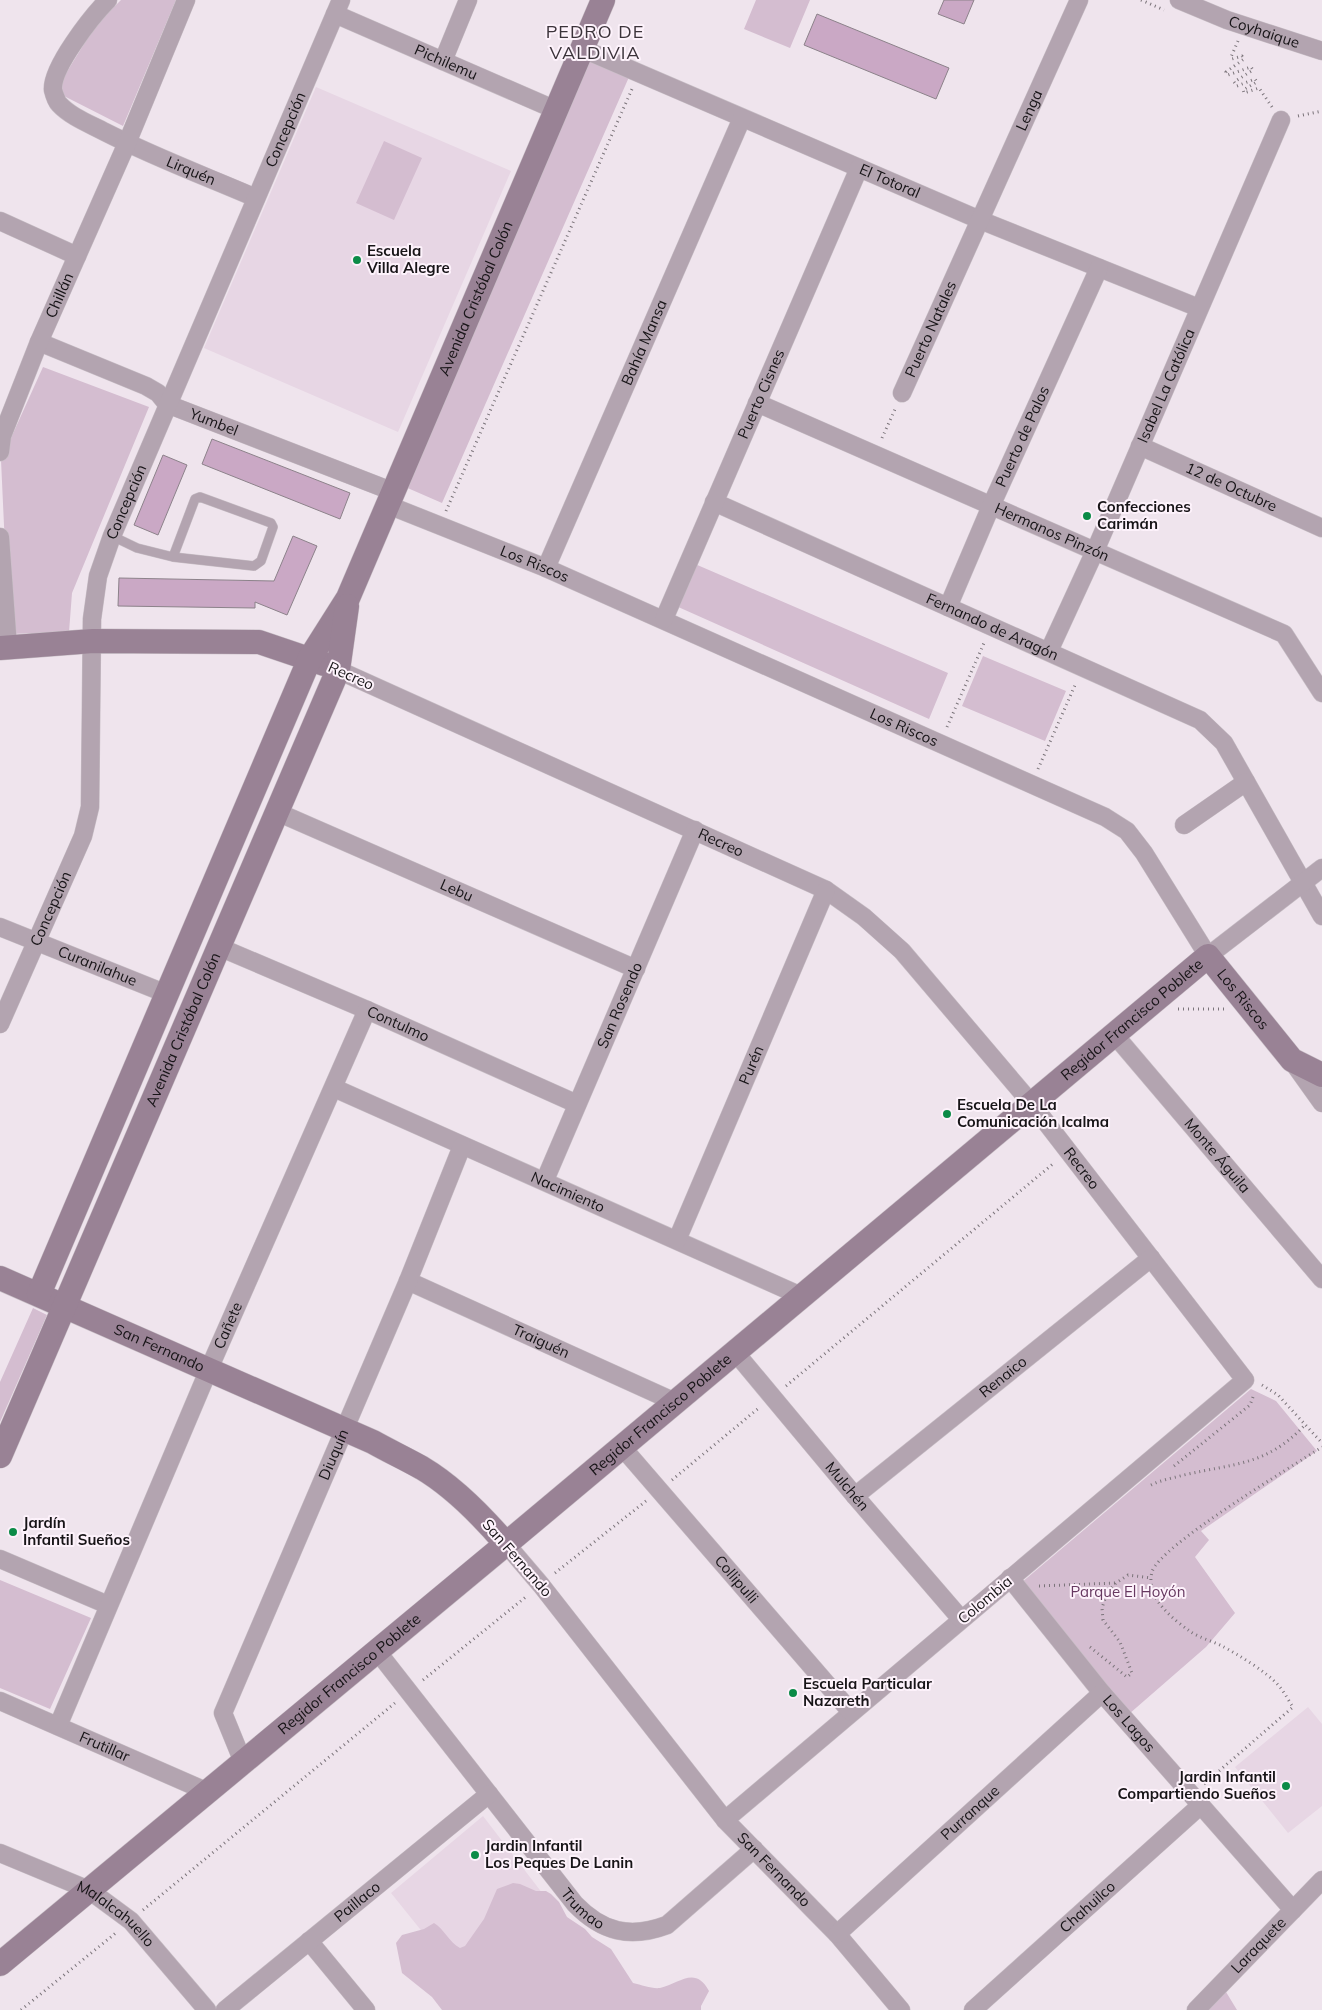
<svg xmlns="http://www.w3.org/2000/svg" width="1322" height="2010" font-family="Mulish,sans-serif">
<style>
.built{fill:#e7d6e4}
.green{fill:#d4bdd0}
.building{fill:#caa8c5;stroke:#8c828a}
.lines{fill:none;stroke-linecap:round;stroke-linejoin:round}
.lane-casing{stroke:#c8bfc6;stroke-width:10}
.street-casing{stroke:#c8bfc6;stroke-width:19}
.secondary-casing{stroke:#c8bfc6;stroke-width:25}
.path{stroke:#7b747a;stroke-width:3;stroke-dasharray:1 4;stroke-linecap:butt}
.lane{stroke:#b3a4b0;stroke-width:9}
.street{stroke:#b3a4b0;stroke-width:18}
.secondary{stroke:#998295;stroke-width:24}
.poi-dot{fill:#0b8b47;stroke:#fdf2fb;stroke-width:2}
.labels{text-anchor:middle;stroke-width:4;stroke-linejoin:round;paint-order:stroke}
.street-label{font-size:15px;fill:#171417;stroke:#fdf2fb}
.poi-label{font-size:15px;font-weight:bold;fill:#171417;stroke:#fdf2fb;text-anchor:start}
.park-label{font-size:15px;fill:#663860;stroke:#fdf2fb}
.quarter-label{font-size:18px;letter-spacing:1px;fill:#3b333a;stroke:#fdf2fb}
</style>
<rect width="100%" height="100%" fill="#efe4ed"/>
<path class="built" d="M316,87L511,171L398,432L204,348Z
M1308,1707L1322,1724V1806L1288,1833L1235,1767Z
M483,1816L546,1898L449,1965L391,1893Z"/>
<path class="green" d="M121,0H176L123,126L64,96L60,83L95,26Z
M756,0H810L790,48L744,29Z
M588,58L629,77L442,503L403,486Z
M384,141L422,158L394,220L356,203Z
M43,367L149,407L72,593L69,632L9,634L1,460Z
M695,564L948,673L929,719L676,606Z
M983,656L1066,691L1045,741L962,706Z
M33,1308L47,1315L0,1422V1382Z
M1251,1389L1276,1401L1317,1451L1201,1531L1209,1540L1195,1557L1235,1613L1206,1647L1129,1714L1021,1583Z
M0,1580L91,1618L50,1709L0,1688Z
M513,1883L520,1884L536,1891H546L551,1894L559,1902L567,1917L585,1929L592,1937L611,1949L633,1983C642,1985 652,1989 660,1988C679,1984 695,1965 709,1991L701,2006V2010H442L432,1997L402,1973L396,1943L402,1935L424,1929L434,1923C444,1929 449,1942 460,1948L465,1946L484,1919L497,1889Z
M1223,1987L1237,2010H1202Z"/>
<path class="building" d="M944,0H974L964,24L938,14Z
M817,14L949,68L936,99L804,45Z
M212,439L350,493L340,519L202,464Z
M163,455L187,465L158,535L134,525Z
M293,536L317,546L287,615L255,602V608L118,606L119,578L274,581Z"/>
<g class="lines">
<defs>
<path id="lane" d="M112,536L137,548L173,557L254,566L261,561L273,527L271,523L200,497L195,499L173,557"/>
<g id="street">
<path id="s1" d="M108,0C92,16 51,68 53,90C54,94 57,102 59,104C71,117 90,124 105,132C154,157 205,176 256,198"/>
<path id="s2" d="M1179,0L1227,20L1322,51"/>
<path id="s3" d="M335,14L556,110"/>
<path id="s4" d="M583,49L980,220L1199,308"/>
<path d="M443,61L468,0"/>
<path d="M0,221L77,256"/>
<path id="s5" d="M39,342L146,386L158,393L167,404L394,492"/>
<path id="s6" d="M902,393L1079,0"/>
<path id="s7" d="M757,403L1284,634L1322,693"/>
<path id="s8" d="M1140,446L1322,528"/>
<path id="s9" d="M0,452L2,436L39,342L127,143L186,0"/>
<path id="s10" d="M714,502L1200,720L1224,743L1322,916"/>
<path id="s11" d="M388,505L546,568L1105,817L1127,831L1144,853L1208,956L1322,868"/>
<path d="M0,537L8,647"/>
<path id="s12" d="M546,568L742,118"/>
<path id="s13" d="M948,607L991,506L1099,268"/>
<path id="s14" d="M664,619L859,168"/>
<path id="s15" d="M1049,651L1095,551L1281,120"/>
<path id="s16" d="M338,670L826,890L864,917L902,951L1031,1103L1245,1380L725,1820"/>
<path id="s17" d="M277,812L636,969"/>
<path d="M1184,825L1246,782"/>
<path id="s18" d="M0,927L167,994"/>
<path id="s19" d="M219,947L367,1010L577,1104"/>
<path id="s20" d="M0,1024L83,836L90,807L92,619L98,576L112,536L341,0"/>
<path id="s21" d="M1113,1033L1322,1279"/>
<path d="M1292,1061L1322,1103"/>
<path id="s22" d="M334,1088L801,1296"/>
<path id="s23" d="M545,1180L695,830"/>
<path id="s24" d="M677,1240L826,890"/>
<path id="s25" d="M408,1281L675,1402"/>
<path id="s26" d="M735,1352L855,1496L961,1619"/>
<path id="s27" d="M622,1447L851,1712"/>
<path id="s28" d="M855,1496L1151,1258"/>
<path id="s29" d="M506,1544L541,1585L725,1820L837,1934L901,2010"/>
<path d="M0,1559L108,1605"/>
<path id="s30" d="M1010,1578L1102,1693L1293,1910"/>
<path id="s31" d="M377,1651L575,1904C602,1932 630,1939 667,1925L754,1849"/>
<path id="s32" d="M0,1701L208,1792"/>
<path id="s33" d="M58,1726L209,1369L367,1010"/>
<path id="s34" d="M243,1762L223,1713L408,1281L462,1146"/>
<path id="s35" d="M0,1853L89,1890L131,1921L207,2010"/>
<path id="s36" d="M837,1934L1102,1693"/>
<path d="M309,1941L366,2010"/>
<path id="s37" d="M225,2010L489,1794"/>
<path id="s38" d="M973,2010L1201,1805"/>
<path id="s39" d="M1196,2010L1322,1880"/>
</g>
<g id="secondary">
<path d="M0,648L93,641L259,642L324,664"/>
<path id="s40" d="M0,1278L373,1442C389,1451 406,1459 422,1468C454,1487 482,1516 506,1544"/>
<path id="s41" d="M39,1294L310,658L348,598L603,0"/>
<path id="s42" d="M0,1456L338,670L347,606"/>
<path id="s43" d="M0,1964L506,1544L1208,956L1292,1060L1322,1075"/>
</g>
</defs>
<use href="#lane" class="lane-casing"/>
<use href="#street" class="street-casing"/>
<use href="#secondary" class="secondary-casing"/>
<path class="path" d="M1141,0L1164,10
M1238,41L1231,57L1232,59L1242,56L1244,59L1226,72L1228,75L1251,67L1253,70L1234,82L1237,86L1255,79L1257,82L1243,90L1244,93L1259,88L1272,107
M1298,116L1322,111
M882,438L896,407
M446,511L632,89
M947,727L984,643
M1038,769L1076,683
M1178,1009H1225
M1262,1385L1278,1395L1322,1443
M786,1386L1054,1163
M1174,1466L1250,1405L1253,1397
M672,1480L760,1407
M1151,1485C1161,1480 1173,1478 1184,1475C1235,1463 1266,1466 1305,1425
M555,1573L646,1501
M1039,1586L1115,1583
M1090,1647L1127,1677L1132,1673L1120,1642L1103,1620L1102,1608L1107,1593L1116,1583L1128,1575L1151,1578
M423,1680L527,1596
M1204,1784L1293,1707C1288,1700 1284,1691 1278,1685C1267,1672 1237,1654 1222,1646C1212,1641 1200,1638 1191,1632C1173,1619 1145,1598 1152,1572C1159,1546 1293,1466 1322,1447
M143,1910L395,1703
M21,2010L117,1932"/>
<use href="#lane" class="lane"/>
<use href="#street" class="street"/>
<use href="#secondary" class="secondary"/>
</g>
<g class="poi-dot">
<circle cx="357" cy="260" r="5"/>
<circle cx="1087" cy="516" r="5"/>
<circle cx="947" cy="1114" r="5"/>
<circle cx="13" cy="1532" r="5"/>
<circle cx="793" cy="1693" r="5"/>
<circle cx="1286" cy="1786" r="5"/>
<circle cx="475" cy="1855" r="5"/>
</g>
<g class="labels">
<g class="street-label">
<text dy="5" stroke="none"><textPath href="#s2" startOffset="91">Coyhaique</textPath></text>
<text dy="5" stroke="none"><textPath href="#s3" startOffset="121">Pichilemu</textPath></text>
<text dy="5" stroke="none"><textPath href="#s6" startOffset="310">Lenga</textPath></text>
<text dy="5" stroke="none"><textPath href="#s20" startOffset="951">Concepción</textPath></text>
<text dy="5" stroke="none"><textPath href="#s1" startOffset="271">Lirquén</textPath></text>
<text dy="5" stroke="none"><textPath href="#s4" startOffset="334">El Totoral</textPath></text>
<text dy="5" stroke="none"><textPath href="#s9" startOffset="168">Chillán</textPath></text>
<text dy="5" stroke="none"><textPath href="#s41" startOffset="1088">Avenida Cristóbal Colón</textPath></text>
<text dy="5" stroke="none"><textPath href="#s6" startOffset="70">Puerto Natales</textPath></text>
<text dy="5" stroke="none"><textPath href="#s12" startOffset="246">Bahía Mansa</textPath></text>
<text dy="5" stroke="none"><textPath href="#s15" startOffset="290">Isabel La Católica</textPath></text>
<text dy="5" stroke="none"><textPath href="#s14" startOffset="245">Puerto Cisnes</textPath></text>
<text dy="5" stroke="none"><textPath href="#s5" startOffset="194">Yumbel</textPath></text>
<text dy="5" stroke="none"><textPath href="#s13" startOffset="186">Puerto de Palos</textPath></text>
<text dy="5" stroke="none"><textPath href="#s8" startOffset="100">12 de Octubre</textPath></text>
<text dy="5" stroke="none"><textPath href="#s20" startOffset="546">Concepción</textPath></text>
<text dy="5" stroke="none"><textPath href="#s7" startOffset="322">Hermanos Pinzón</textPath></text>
<text dy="5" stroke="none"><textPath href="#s11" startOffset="158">Los Riscos</textPath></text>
<text dy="5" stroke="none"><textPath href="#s10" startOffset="305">Fernando de Aragón</textPath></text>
<text transform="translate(351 676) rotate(24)" y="5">Recreo</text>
<text dy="5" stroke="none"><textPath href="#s11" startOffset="562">Los Riscos</textPath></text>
<text dy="5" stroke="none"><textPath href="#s16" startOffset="420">Recreo</textPath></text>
<text dy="5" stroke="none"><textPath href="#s17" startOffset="196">Lebu</textPath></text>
<text dy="5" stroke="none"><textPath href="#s20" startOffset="126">Concepción</textPath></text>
<text dy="5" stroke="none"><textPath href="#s18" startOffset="105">Curanilahue</textPath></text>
<text dy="5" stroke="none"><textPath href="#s43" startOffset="1629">Los Riscos</textPath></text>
<text dy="5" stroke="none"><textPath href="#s23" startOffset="190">San Rosendo</textPath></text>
<text dy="5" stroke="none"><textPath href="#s43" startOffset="1474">Regidor Francisco Poblete</textPath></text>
<text dy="5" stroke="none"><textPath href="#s19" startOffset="195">Contulmo</textPath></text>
<text dy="5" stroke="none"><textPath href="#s42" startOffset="464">Avenida Cristóbal Colón</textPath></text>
<text dy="5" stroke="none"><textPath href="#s24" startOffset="190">Purén</textPath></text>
<text dy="5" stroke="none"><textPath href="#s21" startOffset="161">Monte Águila</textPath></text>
<text dy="5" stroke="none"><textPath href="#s16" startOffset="915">Recreo</textPath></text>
<text dy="5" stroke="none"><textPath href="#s22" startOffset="256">Nacimiento</textPath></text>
<text dy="5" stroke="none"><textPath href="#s33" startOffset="435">Cañete</textPath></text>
<text dy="5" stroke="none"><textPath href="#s25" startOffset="146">Traiguén</textPath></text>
<text dy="5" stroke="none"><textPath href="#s40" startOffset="174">San Fernando</textPath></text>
<text dy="5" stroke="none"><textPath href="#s28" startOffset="190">Renaico</textPath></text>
<text dy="5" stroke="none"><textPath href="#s43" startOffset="859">Regidor Francisco Poblete</textPath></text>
<text dy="5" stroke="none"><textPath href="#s34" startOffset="334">Diuquín</textPath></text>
<text dy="5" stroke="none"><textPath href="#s26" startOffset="175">Mulchén</textPath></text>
<text transform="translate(517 1558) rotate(49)" y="5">San Fernando</text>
<text dy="5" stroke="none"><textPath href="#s27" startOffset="175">Collipulli</textPath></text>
<text transform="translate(985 1600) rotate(-40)" y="5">Colombia</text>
<text dy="5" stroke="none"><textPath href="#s43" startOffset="454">Regidor Francisco Poblete</textPath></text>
<text dy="5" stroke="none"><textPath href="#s30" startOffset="188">Los Lagos</textPath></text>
<text dy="5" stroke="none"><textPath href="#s32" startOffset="114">Frutillar</textPath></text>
<text dy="5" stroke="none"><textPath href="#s36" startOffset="180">Purranque</textPath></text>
<text dy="5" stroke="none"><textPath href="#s29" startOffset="422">San Fernando</textPath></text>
<text dy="5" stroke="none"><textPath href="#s37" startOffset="171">Paillaco</textPath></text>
<text dy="5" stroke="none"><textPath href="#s31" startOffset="330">Trumao</textPath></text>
<text dy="5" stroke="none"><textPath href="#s38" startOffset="154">Chahuilco</textPath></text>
<text dy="5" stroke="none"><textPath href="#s35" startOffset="132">Malalcahuello</textPath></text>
<text dy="5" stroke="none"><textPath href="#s39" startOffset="90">Laraquete</textPath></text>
</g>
<g class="poi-label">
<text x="367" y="256">Escuela<tspan x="367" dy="17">Villa Alegre</tspan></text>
<text x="1097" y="512">Confecciones<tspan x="1097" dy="17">Carimán</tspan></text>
<text x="957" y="1110">Escuela De La<tspan x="957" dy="17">Comunicación Icalma</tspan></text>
<text x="23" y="1528">Jardín<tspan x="23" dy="17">Infantil Sueños</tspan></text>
<text x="803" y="1689">Escuela Particular<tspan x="803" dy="17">Nazareth</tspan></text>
<text x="1276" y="1782" text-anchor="end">Jardin Infantil<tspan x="1276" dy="17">Compartiendo Sueños</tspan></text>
<text x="485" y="1851">Jardin Infantil<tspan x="485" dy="17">Los Peques De Lanin</tspan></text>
</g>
<g class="park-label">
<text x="1128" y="1597">Parque El Hoyón</text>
</g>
<g class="quarter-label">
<text x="595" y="38">PEDRO DE<tspan x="595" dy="21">VALDIVIA</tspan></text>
</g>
</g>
</svg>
